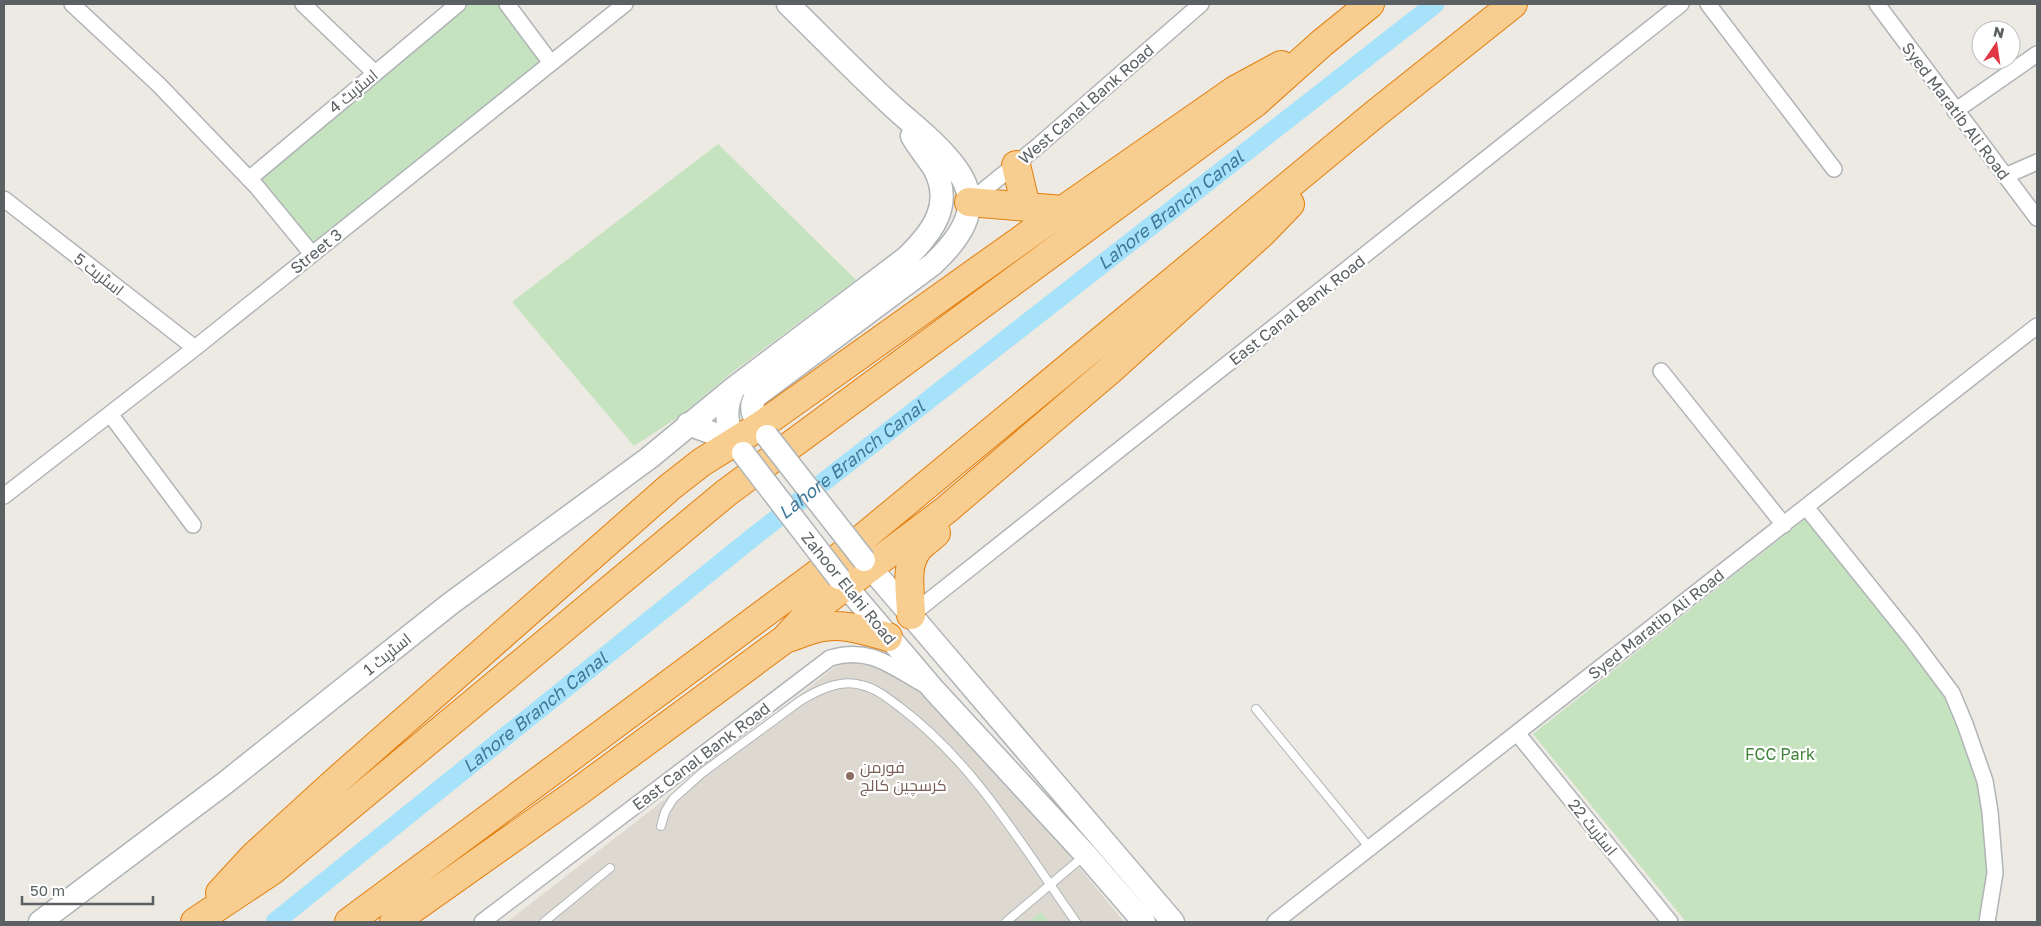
<svg xmlns="http://www.w3.org/2000/svg" width="2041" height="926" font-family="'Golos Text',Cairo,sans-serif">
<style>
.education{fill:#ddd9d1}
.green{fill:#c6e3c0}
.lines{fill:none;stroke-linecap:round;stroke-linejoin:round}
.canal{stroke:#a6e2fa;stroke-width:19}
.lane-casing{stroke:#b0b4b7;stroke-width:10}
.street-casing{stroke:#b0b4b7;stroke-width:18}
.secondary-casing{stroke:#afb4b7;stroke-width:25}
.highway-casing{stroke:#e37f0d;stroke-width:30}
.lane{stroke:#fff;stroke-width:8}
.street{stroke:#fff;stroke-width:15}
.secondary{stroke:#fff;stroke-width:22}
.highway{stroke:#f7cd90;stroke-width:28}
.secondary-bridge-casing{stroke:#afb4b7;stroke-width:25;stroke-linecap:butt}
.secondary-bridge{stroke:#fff;stroke-width:22}
.education-dot{fill:#8d6e63;stroke:#fff;stroke-width:2}
.labels{text-anchor:middle;stroke-width:4.5;stroke-linejoin:round;paint-order:stroke}
.street-label{font-size:16px;fill:#5b6063;stroke:#fff}
.park-label{font-size:16px;fill:#41833a;stroke:#fff}
.education-label{font-size:16px;fill:#785e54;stroke:#fff;text-anchor:start}
.water-label{font-size:18px;font-style:italic;fill:#3f799a;stroke:#fff}
</style>
<rect width="100%" height="100%" fill="#ede9e3"/>
<path class="education" d="M884,629L1124,922H507Z"/>
<path class="green" d="M458,4H507L551,63L312,254L249,179Z
M718,144L856,280L730,374L683,414L634,446L512,302Z
M1805,519L1924,663L1953,708L1979,786L1989,848L1985,899L1980,922H1686L1533,734Z
M1041,912L1049,922H1028Z"/>
<g class="lines">
<path class="canal" id="s1" d="M275,922L752,538L1435,4"/>
<defs>
<path id="lane" d="M1256,709L1369,847
M661,826L665,812L673,799L702,773L800,701C818,690 840,679 861,685C876,688 889,699 901,708C975,764 1023,847 1076,922
M544,922L610,868
M1006,922L1084,856"/>
<path id="street" d="M72,4L159,85L257,187L312,254
M303,4L375,73
M507,4L551,63
M1708,4L1834,169
M1877,4L2037,218
M1955,111L2037,54
M2005,176L2037,162
M249,179L458,4
M4,199L195,348
M969,202L1038,146L1201,4
M1661,371L1784,525
M110,414L193,525
M4,496L195,348L625,4
M1806,507L1911,638L1952,693L1965,724L1985,781L1990,812L1995,873L1987,922
M911,615L1681,4
M1517,733L1670,922
M482,922L830,658C869,646 891,666 923,684
M1275,922L2037,326"/>
<path id="secondary" d="M688,424L734,441
M767,436C758,423 746,411 756,396L933,264C949,249 971,224 969,200C968,184 957,168 947,157C933,140 916,127 900,113C861,78 825,40 788,4
M743,453C727,432 722,412 734,388L906,258C932,233 954,205 934,168C927,157 918,147 912,136
M864,560L1173,922
M839,578L934,690L1086,855L1144,922
M40,922L225,783L450,604L649,458L734,388"/>
<path id="highway" d="M1016,165L1026,207
M969,202L1063,210
M911,615C911,593 904,567 918,549C923,543 931,538 936,533
M788,638C798,635 808,630 818,628C842,622 866,631 888,637
M220,893L254,856L335,782L670,487L702,462L760,426L1063,210L1235,90L1281,65
M195,922L273,870L726,493L1255,103L1322,43L1370,4
M349,922L836,560L1375,114L1513,4
M394,922L579,791L785,639L807,615L946,510L1110,370L1262,233L1290,204"/>
</defs>
<use href="#lane" class="lane-casing"/>
<use href="#street" class="street-casing"/>
<use href="#secondary" class="secondary-casing"/>
<use href="#highway" class="highway-casing"/>
<use href="#lane" class="lane"/>
<use href="#street" class="street"/>
<use href="#secondary" class="secondary"/>
<use href="#highway" class="highway"/>
<defs>
<path id="secondary-bridge" d="M767,436L864,560
M743,453L839,578"/>
</defs>
<use href="#secondary-bridge" class="secondary-bridge-casing"/>
<use href="#secondary-bridge" class="secondary-bridge"/>
</g>
<circle class="education-dot" cx="850" cy="776" r="5"/>
<g class="labels">
<g class="street-label">
<text transform="translate(353 91) rotate(-40)" y="6">اسٹریٹ 4</text>
<text transform="translate(1086 104) rotate(-41)" y="6">West Canal Bank Road</text>
<text transform="translate(1956 111) rotate(53)" y="6">Syed Maratib Ali Road</text>
<text transform="translate(316 251) rotate(-39)" y="6">Street 3</text>
<text transform="translate(99 274) rotate(38)" y="6">اسٹریٹ 5</text>
<text transform="translate(1297 310) rotate(-38)" y="6">East Canal Bank Road</text>
<text transform="translate(849 588) rotate(51)" y="6">Zahoor Elahi Road</text>
<text transform="translate(1656 624) rotate(-38)" y="6">Syed Maratib Ali Road</text>
<text transform="translate(387 654) rotate(-39)" y="6">اسٹریٹ 1</text>
<text transform="translate(701 756) rotate(-37)" y="6">East Canal Bank Road</text>
<text transform="translate(1593 827) rotate(51)" y="6">اسٹریٹ 22</text>
</g>
<g class="park-label">
<text x="1780" y="760">FCC Park</text>
</g>
<g class="education-label">
<text x="860" y="773">فورمن<tspan x="860" dy="18">کرسچین کالج</tspan></text>
</g>
<g class="water-label">
<text dy="6" stroke="none"><textPath href="#s1" startOffset="1144">Lahore Branch Canal</textPath></text>
<text dy="6" stroke="none"><textPath href="#s1" startOffset="739">Lahore Branch Canal</textPath></text>
<text dy="6" stroke="none"><textPath href="#s1" startOffset="334">Lahore Branch Canal</textPath></text>
</g>
</g>
<rect width="2041" height="926" fill="none" stroke="#5b6063" stroke-width="10"/>
<g transform="translate(1996 45) rotate(13)"><circle r="24" fill="#ffffff" stroke="#bdbfc1"/>
<path d="M0-4L9 19L0 12L-9 19Z" fill="#df3743"/>
<text y="-8" font-size="14" font-weight="bold" text-anchor="middle" fill="#5b6063">N</text>
</g>
<path d="M22 896v8h131v-8" fill="none" stroke="#5b6063" stroke-width="2.5"/>
<text x="30" y="896" font-size="15" fill="#5b6063" stroke="#ffffff" stroke-width="4" paint-order="stroke">50 m</text>
</svg>
